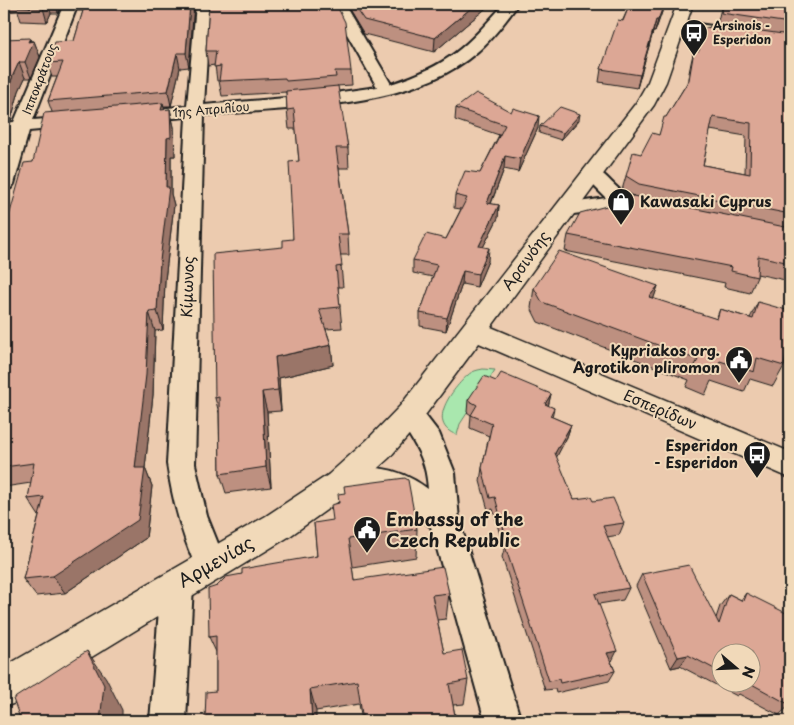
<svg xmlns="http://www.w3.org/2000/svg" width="794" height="725" font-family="'Playpen Sans',sans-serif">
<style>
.green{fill:#a9e7ae;stroke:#628265}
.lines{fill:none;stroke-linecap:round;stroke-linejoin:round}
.street-casing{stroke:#1c1c1c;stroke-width:4}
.secondary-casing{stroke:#1c1c1c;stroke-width:3}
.street{fill:#f1d9b9;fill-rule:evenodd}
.secondary{fill:#f1d9b9;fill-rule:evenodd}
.wall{fill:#bd9080;stroke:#1c1c1c;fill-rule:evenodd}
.shaded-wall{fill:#9a7568;stroke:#1c1c1c}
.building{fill:#dca795;stroke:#1c1c1c;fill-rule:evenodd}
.labels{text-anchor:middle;stroke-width:4;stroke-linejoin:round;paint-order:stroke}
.far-poi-label{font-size:12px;font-weight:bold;fill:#1c1c1c;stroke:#f1d9b9;text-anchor:start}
.far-street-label{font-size:12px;fill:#1c1c1c;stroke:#f1d9b9}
.poi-label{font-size:15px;font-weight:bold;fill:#1c1c1c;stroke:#f1d9b9;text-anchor:end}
.street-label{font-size:15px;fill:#1c1c1c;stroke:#f1d9b9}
.near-poi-label{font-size:18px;font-weight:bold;fill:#1c1c1c;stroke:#f1d9b9;text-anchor:start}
.near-street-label{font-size:18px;fill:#1c1c1c;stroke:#f1d9b9}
</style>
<rect width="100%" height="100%" fill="#eccbaf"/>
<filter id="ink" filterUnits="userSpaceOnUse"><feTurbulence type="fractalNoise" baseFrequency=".02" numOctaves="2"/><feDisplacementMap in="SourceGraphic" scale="10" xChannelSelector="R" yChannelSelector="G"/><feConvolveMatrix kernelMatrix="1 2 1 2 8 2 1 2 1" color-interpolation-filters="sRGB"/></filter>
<g filter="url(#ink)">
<path class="green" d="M483,369L495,370L460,424L457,435C425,424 453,388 468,375C472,371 478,370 483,369Z"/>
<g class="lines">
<defs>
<path id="street" d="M64,4H78L33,120L73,117L79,118L82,122L79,126L73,127L29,131L14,184L11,188L4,190V154L10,133H4V123L14,122Z
M196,4H210L204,105L320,95L377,87L330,4H344L391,84C449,65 465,48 504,4H518C504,24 487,46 467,60C400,109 285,108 204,115L195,464L207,516L227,566L222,576L211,580L200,576C183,540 173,503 167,464L186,117L138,121L132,120L129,116L132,112L138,111L187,106Z
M677,21L790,37V46L672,28L670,25L672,22Z
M592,168C605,172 612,185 624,193C634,199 643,201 654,204L657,208L654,212L647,214L606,210L565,215L558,213L555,209L558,205L606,198L582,174L585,170Z
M410,404L419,407L439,433L455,473L459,520L521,721H485L431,527L398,499L385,492H357L339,496L329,493L325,484L329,475C365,463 396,465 428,489C426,454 412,443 397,414L401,407Z
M177,570L188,575L193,585L186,721H150L161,585L166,575Z"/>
<path id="secondary" d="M677,4H693L666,82L654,105L491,327L790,452V478L479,343L420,422L389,458L350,493L290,536L18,702L4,707V667L266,516L328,475L367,440L400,406L636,103L648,82Z"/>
</defs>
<use href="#street" class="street-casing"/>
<use href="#secondary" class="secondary-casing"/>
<use href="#street" class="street"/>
<use href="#secondary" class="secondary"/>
</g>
<path class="wall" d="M4,4H63L58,13H51L47,22L21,21L18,11L5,12L4,9Z
M75,4H194L189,67L180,68L171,106H164L165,110L170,109L174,127L175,156H171V194L174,205L165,280L163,330L155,331L153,395L145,468L152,486L146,538L65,593L36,596L23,579L39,516L28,499L31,483L4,487V234L33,162L52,112L48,101L57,77H52L47,63L74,41L83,11H77Z
M209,4L351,71L352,85L337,86L348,148L349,168H339L348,234L349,255H340L343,287H338L342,328L326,329L331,345L333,365L279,378L281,411L267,412L271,487L226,493L220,474L219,413L215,398L283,247L293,239L299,161L296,129H289L287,110L286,92L222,96L219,81H217L215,65L208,66L206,51Z
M346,4H491L434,52L364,34Z
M630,4H666L665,9H663L655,32H653L637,88L599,82L601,69Z
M722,4H790V224L788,227L790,228V281L757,274V277L750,293L724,287L725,283L565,251L568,235L618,203L634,196L622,190L626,176L641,154L659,135L666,117L687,83L691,63L694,50L698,51L700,40L703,29L717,25ZM710,130L746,136L745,173L703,165Z
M4,39L34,41L40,57L31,78H25L19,91L11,120L4,122Z
M456,108L538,128L518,172L504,169L491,204L499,205L498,218L483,247L488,261L477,287L462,284L446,331L420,326V313L433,277L413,273V260L446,239L461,209L454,208L455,195L480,173L499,135L455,120Z
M579,120L561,140L539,133L540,126Z
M658,286L653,299L716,319L720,309L750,318L758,302L784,366L773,386L750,379L744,392L711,381L705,395L686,387L689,380L538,322L531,308L534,288Z
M496,381L551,394L548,406L554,408L552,417L571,425L567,437L556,457L574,499L593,501L624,523L619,535L607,537L629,588L623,600L599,604L612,661H611L615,671L609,681L556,693L555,689L545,690L502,557L504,550L493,509L488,510L480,481L482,468L489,436L470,428L471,415L467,412L468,400Z
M314,523L417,529L416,557L352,567L354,580L449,593L446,619L437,620L444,653L468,680L464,704L453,705L456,721H362L359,704L316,711L216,691V652L209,637L217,586L242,574L317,556Z
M642,574L716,618L720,606L729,594L741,600L746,593L790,705L779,715L739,694L737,696L680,666L671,668L636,586ZM722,652L752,682H722Z"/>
<path class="shaded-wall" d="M45,4H48L51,13L47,22L43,8Z
M56,4H63L58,13Z
M190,4H194L189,67L186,53Z
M476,4H491L434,52L435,38Z
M664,4L663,9L655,32L658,20Z
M656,20L653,32L637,88L640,75Z
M30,38L32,45L34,41L40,57L31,78L25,62Z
M177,53L180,68L171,106L168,91Z
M19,62L25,78L19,91L11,120L4,122V104L13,75Z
M163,103L167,121L161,110Z
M170,109L174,127L175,156H171V194L174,205L165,280L163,330L157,311L160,261L166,187L167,138Z
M580,114L579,120L561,140L563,133Z
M539,116L538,128L518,172L520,159Z
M505,156L504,169L486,216L487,203Z
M499,205L498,218L477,259L479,246Z
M489,248L488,261L477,287L478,274Z
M463,271L462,284L446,331L447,318Z
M658,286L651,306L649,297Z
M149,312L155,331L153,395L145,468L152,486L146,538L65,593L53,576L135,468Z
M331,345L333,365L279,378L281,411L278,390L275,357Z
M262,392L267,412L271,487L266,467Z
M551,394L548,407L545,404Z
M571,425L567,437L552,466L555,453Z
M4,588L6,590L4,599Z
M87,651L106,678L122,710V721H100Z
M617,651L612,661L602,663L607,653Z
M688,655L680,666L671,668L678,657Z
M310,689L316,711V721H312Z"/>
<path class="building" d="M18,4H45L43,8L17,7Z
M85,4H190L186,53H177L168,91L48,101L63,62L47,63L55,42L74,41Z
M209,4H336L345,22L351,71H335L336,77L286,81L285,78L219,81L221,66L214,67L216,51H206Z
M353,4H476L435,38L364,20Z
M630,4H664L658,20H656L640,75L601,69L618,20L623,21Z
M723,4H790V23L721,13Z
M718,25L790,35V214L639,184L626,176L633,152L641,154L652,133L659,135L664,117H666L689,80L694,50L699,51L703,29ZM713,117L751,123L750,174L703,165Z
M30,38L28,42L34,41L25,62H19L13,75L4,104V39Z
M338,86L348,148H336L348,234H338L342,266L336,267L340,307L319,309L331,345L275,357L278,390L262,392L266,467L220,474L219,397L215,398L213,254L283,247V240L293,239L289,162L299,161L294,109L287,110L286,91Z
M476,93L511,112L513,108L539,116L520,159L505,156L487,203L499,205L479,246L489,248L478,274L463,271L447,318L420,313L437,265L413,260L426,234L446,239L467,198L455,195L465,171L480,173L505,125L456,108Z
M163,103L161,110L170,109L171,137L167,138L166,187H169L160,261L157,311L149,312L146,375L135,468H145L138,520L53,576L23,579L44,497L28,499L34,463L4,467V234L24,163L33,162L44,113Z
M560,107L580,114L563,133L540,126Z
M633,196L790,228V263L758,256L757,277L731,271L732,267L568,235L580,213L618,203L620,197Z
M559,251L658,286L649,297L717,319L720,309L753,319L758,302L790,311V337L784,366L757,358L754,372L720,361L714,375L694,367L698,360L542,302L534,288Z
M501,373L551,394L545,404L554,408L550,416L571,425L555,453L574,499L591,497L593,501L613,498L624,523L603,526L629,588L595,594L617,651L607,653L615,671L560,683L559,679L549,681L505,546L508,545L495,497L490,498L482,468L492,424L471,415L477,405L468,400L484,376L496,381Z
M405,478L408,480L417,529L348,539L354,580L443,567L449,593L432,595L444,653L462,650L468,680L449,684L456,721H363L357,681L310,689L312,721H205L206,692L216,691V636L209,637L208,589L217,586L226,577L242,574V569L317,556L314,523L333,520L331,505L339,503L338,494L345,493L344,486Z
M689,565L719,624L729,594L743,601L746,593L790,615V705L748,682H752V652H722V673L688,655L678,657L642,574Z
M87,651L104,685L100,721H21L13,699Z
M740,682H747L746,686Z"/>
</g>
<defs>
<symbol id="bus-pin" viewBox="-11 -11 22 30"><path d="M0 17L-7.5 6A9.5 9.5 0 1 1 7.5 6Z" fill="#1c1c1c" stroke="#f1d9b9"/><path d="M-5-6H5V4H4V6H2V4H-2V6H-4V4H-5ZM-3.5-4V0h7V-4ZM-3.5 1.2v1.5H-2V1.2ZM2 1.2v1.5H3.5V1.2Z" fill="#fff"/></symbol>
<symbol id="shop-pin" viewBox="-11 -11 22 30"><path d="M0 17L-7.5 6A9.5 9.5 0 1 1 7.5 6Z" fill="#1c1c1c" stroke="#f1d9b9"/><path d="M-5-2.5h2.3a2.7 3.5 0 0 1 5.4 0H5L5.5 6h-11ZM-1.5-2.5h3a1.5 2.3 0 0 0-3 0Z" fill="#fff"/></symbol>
<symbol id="civic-pin" viewBox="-11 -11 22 30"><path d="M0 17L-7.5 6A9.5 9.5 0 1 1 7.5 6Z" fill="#1c1c1c" stroke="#f1d9b9"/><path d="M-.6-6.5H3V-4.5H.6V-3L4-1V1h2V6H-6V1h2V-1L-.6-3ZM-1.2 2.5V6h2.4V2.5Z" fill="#fff"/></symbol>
</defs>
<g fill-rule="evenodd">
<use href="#bus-pin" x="678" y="17" width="32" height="43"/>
<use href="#shop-pin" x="605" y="186" width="32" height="43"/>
<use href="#civic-pin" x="723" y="344" width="32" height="43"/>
<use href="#bus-pin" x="741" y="439" width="32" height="43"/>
<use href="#civic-pin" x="351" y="514" width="32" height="43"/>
</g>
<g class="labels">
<g class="far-poi-label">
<text x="713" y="30">Arsinois -<tspan x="713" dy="14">Esperidon</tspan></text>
</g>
<g class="far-street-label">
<text transform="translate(40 79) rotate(-69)" y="4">Ιπποκράτους</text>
<text transform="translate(211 110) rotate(-5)" y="4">1ης Απριλίου</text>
</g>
<g class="poi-label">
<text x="640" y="207" text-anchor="start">Kawasaki Cyprus</text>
<text x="720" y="356">Kypriakos org.<tspan x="720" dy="17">Agrotikon pliromon</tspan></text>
<text x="738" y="451">Esperidon<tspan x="738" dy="17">- Esperidon</tspan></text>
</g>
<g class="street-label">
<text transform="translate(526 261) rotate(-54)" y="5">Αρσινόης</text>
<text transform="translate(188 287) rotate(-88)" y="5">Κίμωνος</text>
<text transform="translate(660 410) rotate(23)" y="5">Εσπερίδων</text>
</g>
<g class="near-poi-label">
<text x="386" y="526">Embassy of the<tspan x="386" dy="21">Czech Republic</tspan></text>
</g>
<g class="near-street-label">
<text transform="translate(216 562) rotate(-30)" y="6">Αρμενίας</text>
</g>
</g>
<rect width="794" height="725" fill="none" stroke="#f1d9b9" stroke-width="20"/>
<rect x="10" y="10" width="774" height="705" fill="none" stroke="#1c1c1c" stroke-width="2" filter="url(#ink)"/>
<g transform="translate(736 668) rotate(109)"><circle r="24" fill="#f1d9b9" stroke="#9c8d7a"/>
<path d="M0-4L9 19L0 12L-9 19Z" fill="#1c1c1c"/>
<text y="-8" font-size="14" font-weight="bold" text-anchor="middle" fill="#1c1c1c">N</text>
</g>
</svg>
